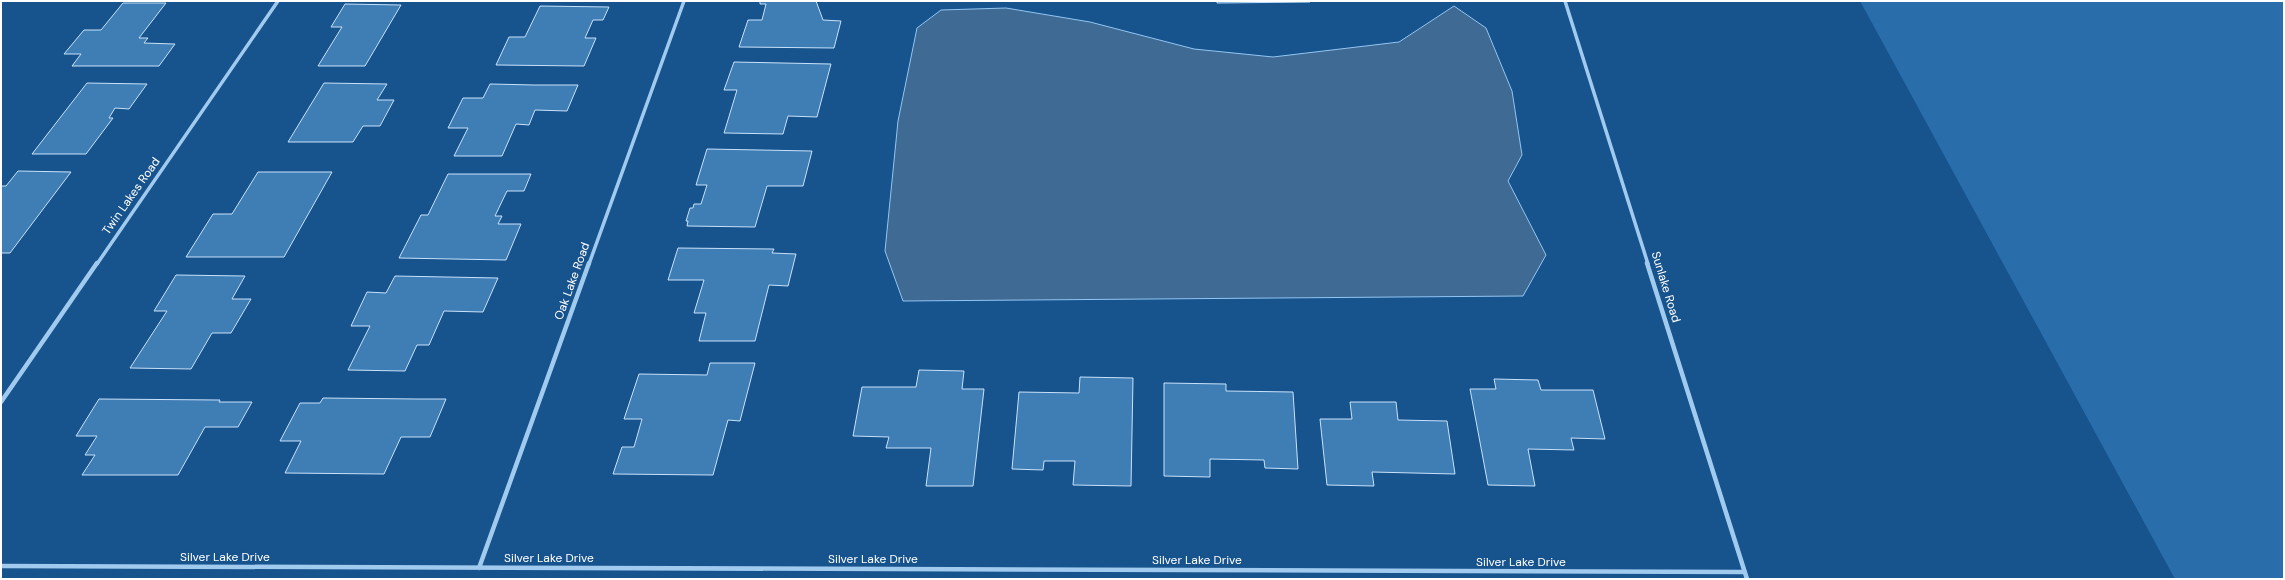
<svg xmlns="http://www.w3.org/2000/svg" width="2285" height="580" font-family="'DM Sans',sans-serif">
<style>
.green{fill:#296dab}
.water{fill:#3e6a94;stroke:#94c6f2}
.building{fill:#3f7db5;stroke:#c8e2fb}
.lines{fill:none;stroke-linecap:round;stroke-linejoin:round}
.minor-far1{stroke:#a1caef;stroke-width:3.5}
.minor{stroke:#a1caef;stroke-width:4.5}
.labels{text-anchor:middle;stroke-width:3;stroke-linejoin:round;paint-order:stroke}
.street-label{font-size:12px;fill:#fff;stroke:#17538d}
</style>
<rect width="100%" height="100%" fill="#17538d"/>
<path class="green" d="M1860,1H2284V579H2175Z"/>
<path class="water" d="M1454,6L1486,28L1512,91L1522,155L1508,181L1546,255L1523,296L903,301L885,251L898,121L917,28L941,10L1006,8L1090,22L1194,49L1273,57L1399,42Z"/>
<path class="building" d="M760,1H816L823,20L841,21L834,48L739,47L748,20H762L766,4H760Z
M1217,1H1310V2L1217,3Z
M123,3H166L139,38H148L144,43L175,44L159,66H72L81,54H64L84,30H101Z
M345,4L401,5L365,66H318L342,27H331Z
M540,6L609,7L603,20H593L585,38H596L584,66L496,65L509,37H525Z
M734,62L831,64L817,117L788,116L783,134L724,133L737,90H724Z
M87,83L147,84L129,109L115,108L109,118H113L86,154H32Z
M324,83L387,84L377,100H394L380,126H363L353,142H288Z
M490,84L535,85H578L567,111L535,110L529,125L516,124L502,156H454L468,128H448L463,98H483Z
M707,149L812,151L803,186H767L755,227L687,226L688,221H686L690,208H693L694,204H701L707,185H696Z
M18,171L71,172L10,253H1V186H6Z
M258,172H332L284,257H186L213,214H232Z
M448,174H531L524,191H507L495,216H502L498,224H521L506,260L399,258L421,215H428Z
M678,248L774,249L772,253L796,254L788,286L769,285L755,341H699L706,313H694L704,280H668Z
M176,275L245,276L232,299H251L231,333H212L191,369L130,368L167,311H154Z
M395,276L498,278L483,312L444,311L429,345H417L405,371L348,370L370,326H351L367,292L386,293Z
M710,363H755L740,421L728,420L713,475L613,474L622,447H634L642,419H624L639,374L707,375Z
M919,370L964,371L962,389H984L973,486H926L931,448H886L889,437L853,436L862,387H916Z
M1080,377L1133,378L1131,486L1073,485L1075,461H1044L1043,470L1012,469L1019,392L1079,393Z
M1494,379L1538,380L1541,390H1593L1605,439L1571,438L1574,450L1528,449L1535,486L1488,485L1470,389H1496Z
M1164,383L1226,384V391L1293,392L1298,469L1265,468L1264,460L1210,459V477L1164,476Z
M323,398L418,399H446L430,437H401L384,474L285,473L301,441H280L300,403H320Z
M99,399L220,400L219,402H252L238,427H205L178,475H82L95,455H85L97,436H76Z
M1350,402H1396L1398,420L1447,421L1455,474L1372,472L1374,486L1327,485L1320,419H1352Z"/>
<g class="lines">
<path class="minor-far1" d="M1565,1L1648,264
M97,264L278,1
M589,264L684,1"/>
<path class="minor" d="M1647,263L1747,579
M1,402L97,263
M1,566L1745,572
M479,568L589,263"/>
</g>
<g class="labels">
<g class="street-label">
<text transform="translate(131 196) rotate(-55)" y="4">Twin Lakes Road</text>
<text transform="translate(572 281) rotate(-70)" y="4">Oak Lake Road</text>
<text transform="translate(1666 287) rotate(73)" y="4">Sunlake Road</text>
<text x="225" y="561">Silver Lake Drive</text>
<text x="549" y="562">Silver Lake Drive</text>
<text x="873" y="563">Silver Lake Drive</text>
<text x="1197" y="564">Silver Lake Drive</text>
<text x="1521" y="566">Silver Lake Drive</text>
</g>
</g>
<rect width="2285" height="580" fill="none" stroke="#ffffff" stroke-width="4"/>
</svg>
